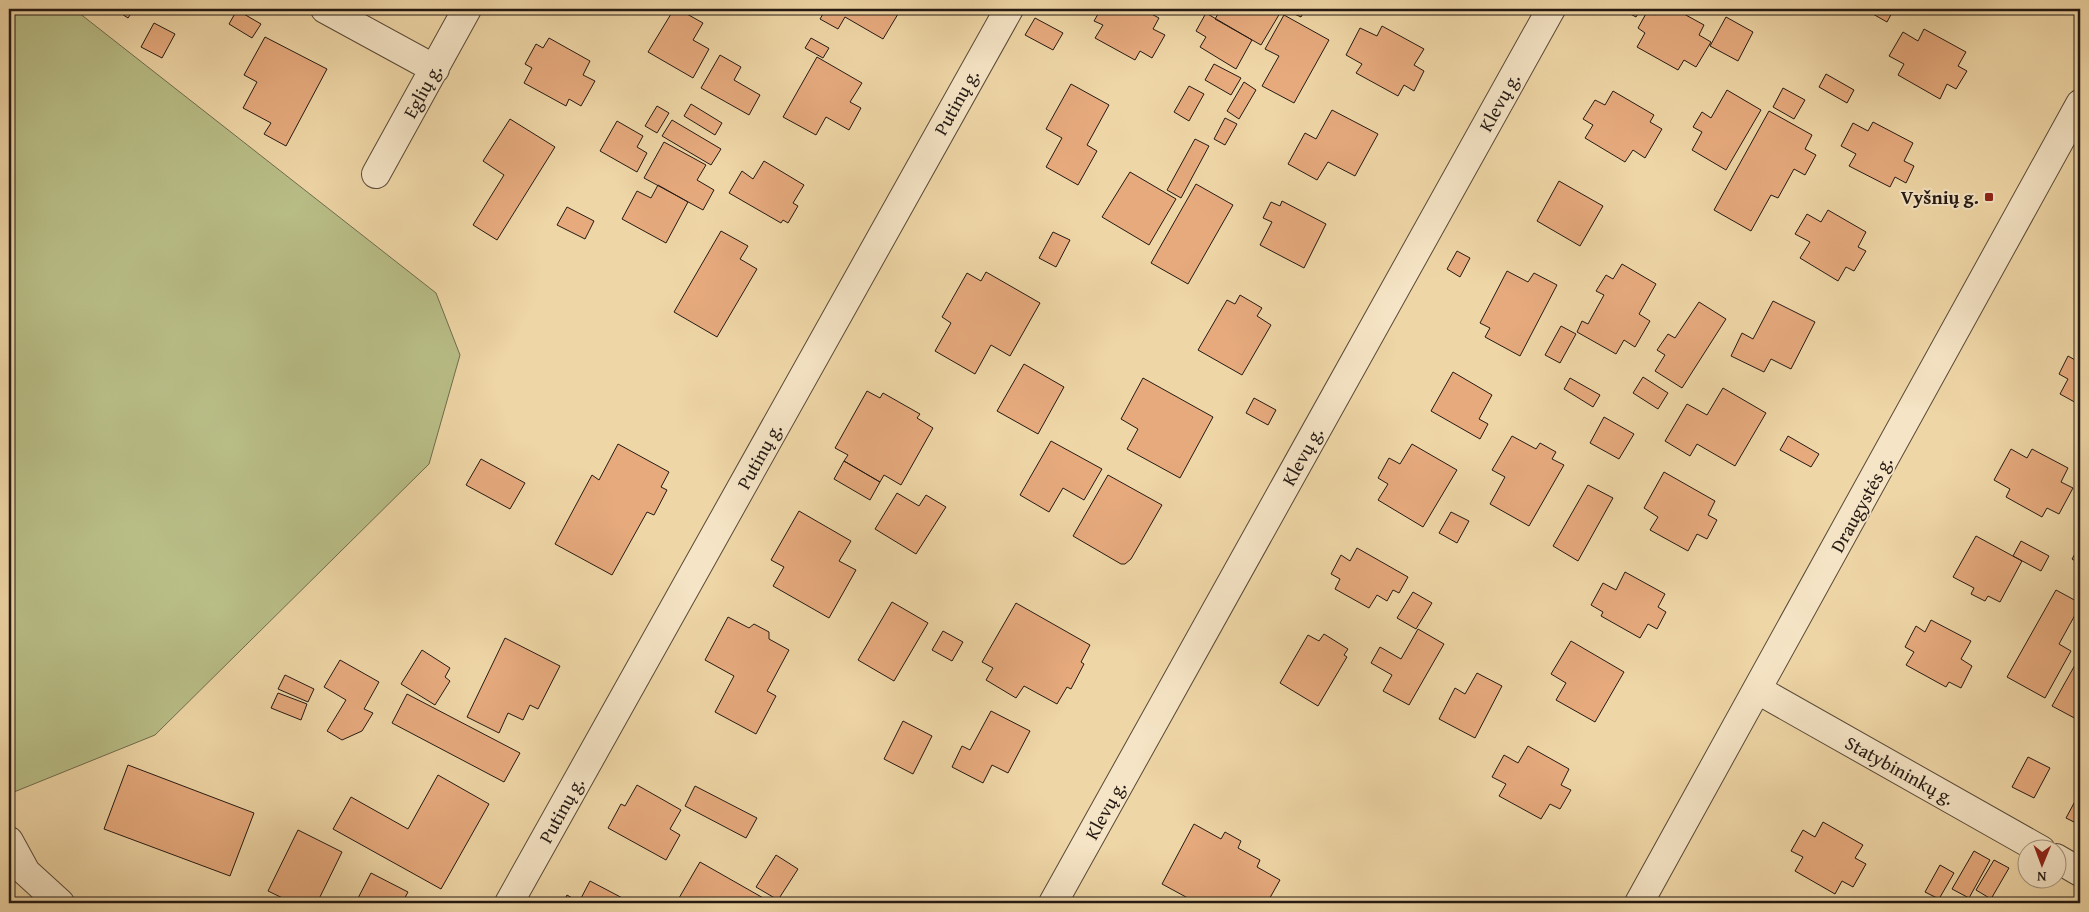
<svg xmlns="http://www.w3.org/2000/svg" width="2089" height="912" font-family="'Gentium Book Plus',serif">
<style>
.green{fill:#b9be87;stroke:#6f6c4d}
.building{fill:#e6aa7d;stroke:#251a13}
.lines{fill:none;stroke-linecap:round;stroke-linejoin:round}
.street-casing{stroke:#584938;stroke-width:30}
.street{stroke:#f5e4c5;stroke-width:28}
.poi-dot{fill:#8f2418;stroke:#f5e4c5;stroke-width:2}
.labels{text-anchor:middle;stroke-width:4;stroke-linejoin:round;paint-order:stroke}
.street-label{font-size:19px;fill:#251a13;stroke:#f5e4c5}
.poi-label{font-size:19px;font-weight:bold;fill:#251a13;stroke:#f5e4c5;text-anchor:end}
</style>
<rect width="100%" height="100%" fill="#efd6a6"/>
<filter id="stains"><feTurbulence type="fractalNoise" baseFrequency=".004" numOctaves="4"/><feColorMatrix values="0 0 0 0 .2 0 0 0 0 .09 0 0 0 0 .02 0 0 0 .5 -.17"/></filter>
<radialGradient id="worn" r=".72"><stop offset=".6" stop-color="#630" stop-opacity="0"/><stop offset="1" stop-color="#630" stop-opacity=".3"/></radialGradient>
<path class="green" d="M9,9H74L436,293L460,355L429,464L155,735L9,794Z"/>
<path class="building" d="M114,9H134L128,18Z
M610,9H620L618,13Z
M674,9H678L703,23L693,40L709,49L693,78L648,52Z
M826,9H901L883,39L845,17L838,29L820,19Z
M1101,9H1142L1159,18L1153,29L1165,35L1152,58L1140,51L1135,60L1095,38L1103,25L1094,21Z
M1221,9H1272L1280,13L1261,45L1215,19Z
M1284,9H1305L1301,17Z
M1621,9H1641L1636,17Z
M1659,9H1675L1704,25L1699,35L1711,42L1696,67L1684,60L1678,70L1637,47L1645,33L1638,28L1648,10L1655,15Z
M1864,9H1894L1887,22Z
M237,10L261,24L252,38L229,24Z
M1206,13L1252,40L1236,69L1200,47L1206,37L1196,31Z
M1284,15L1329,40L1294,103L1262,86L1279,56L1265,49Z
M1726,17L1753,32L1738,61L1710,46Z
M1035,18L1063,33L1053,50L1025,35Z
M154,23L175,34L162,58L141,47Z
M1382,26L1424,49L1414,65L1424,71L1414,91L1404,85L1398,96L1356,73L1362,64L1346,55L1360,28L1377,36Z
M1924,29L1966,52L1958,66L1967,71L1956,89L1947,84L1940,99L1898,75L1904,64L1889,56L1903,32L1918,41Z
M265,37L327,69L286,146L264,134L271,123L243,108L257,82L244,75Z
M549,38L590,61L583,75L595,81L581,106L569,99L566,106L524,83L532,68L525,64L536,44L543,48Z
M811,38L829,48L823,58L805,48Z
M720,55L741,67L734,80L760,95L749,115L701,88Z
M817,57L862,83L850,102L861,108L849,130L826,117L816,135L783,117Z
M1214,64L1241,78L1231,95L1205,80Z
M1826,74L1854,90L1847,103L1819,87Z
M1244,82L1256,90L1239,119L1227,111Z
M1071,84L1109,105L1087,145L1097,151L1078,185L1046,167L1062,138L1046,129Z
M1189,86L1204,94L1189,121L1174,112Z
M1783,88L1805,100L1794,119L1773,107Z
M1727,90L1761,110L1726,170L1692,150L1702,132L1693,127L1702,112L1711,118Z
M1613,91L1654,115L1650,122L1662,129L1645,158L1633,150L1625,162L1585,138L1593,125L1583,119L1595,100L1605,105Z
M691,104L722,123L715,135L684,116Z
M657,106L669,113L657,133L645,126Z
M1332,110L1378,134L1355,176L1328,162L1317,180L1288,164L1305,133L1316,139Z
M1769,111L1812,135L1805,149L1816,155L1805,175L1794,169L1778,198L1771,195L1751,231L1714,210Z
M1225,118L1237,124L1225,145L1214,139Z
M510,119L555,147L497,240L473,225L504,175L483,161Z
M672,120L721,149L711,165L662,136Z
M617,121L643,136L637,147L647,153L637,172L600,151Z
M1873,122L1913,143L1904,161L1914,166L1906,183L1895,177L1890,187L1849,166L1856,154L1841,146L1853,123L1868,131Z
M1195,139L1209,146L1181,198L1167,190Z
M664,142L706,165L697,180L714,190L703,210L644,178Z
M764,161L804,185L793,203L798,206L788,223L783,220L781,223L729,193L742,171L753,179Z
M1130,172L1176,199L1149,245L1102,217Z
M1559,181L1603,206L1580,246L1537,221Z
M1196,184L1233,205L1188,284L1151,263Z
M658,185L688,202L666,243L622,219L637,191L651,198Z
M1282,201L1326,224L1304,268L1260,245L1272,222L1263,218L1271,202L1280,206Z
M567,207L594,221L585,239L557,225Z
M1828,210L1866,232L1858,247L1866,251L1854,271L1846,267L1838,281L1800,258L1810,242L1795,234L1807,214L1821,222Z
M721,231L748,246L740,259L757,269L717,337L674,312Z
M1053,232L1070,240L1056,267L1039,258Z
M1457,251L1470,258L1460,277L1447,269Z
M1622,264L1656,284L1639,314L1650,321L1635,347L1624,340L1616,354L1577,332L1582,321L1588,324L1604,295L1596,291L1606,275L1613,279Z
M1507,271L1528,282L1534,273L1557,285L1520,356L1485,337L1490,328L1480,323Z
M986,272L1040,303L1010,356L991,345L975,374L935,351L951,323L942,317L967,273L981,281Z
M1240,295L1262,308L1257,316L1271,325L1242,375L1198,350L1227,300L1235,304Z
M1773,301L1815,322L1791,369L1771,359L1764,372L1731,356L1742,333L1753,339Z
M1699,302L1726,319L1682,388L1655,371L1665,355L1657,350L1668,334L1675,338Z
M1561,326L1576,334L1560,363L1545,355Z
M2080,355V405L2060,394L2068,379L2059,374L2068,356L2077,361Z
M1024,364L1064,387L1038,434L997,411Z
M1453,372L1492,395L1479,419L1488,424L1480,439L1431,411Z
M1643,377L1668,393L1658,409L1633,393Z
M1143,378L1213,417L1180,478L1127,449L1138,429L1121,419Z
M1570,378L1600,395L1593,407L1564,389Z
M1723,388L1766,413L1735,466L1697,444L1690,456L1665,441L1687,404L1707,415Z
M867,391L880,398L883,393L920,414L917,418L933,428L901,485L884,475L880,482L844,461L848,455L835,448Z
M1254,398L1276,410L1268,425L1246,413Z
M1604,417L1634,434L1619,459L1590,443Z
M1512,436L1536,449L1540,443L1556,452L1552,459L1564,465L1529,526L1490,504L1505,477L1492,470Z
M1788,436L1819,454L1811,467L1780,450Z
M1051,441L1102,469L1084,500L1063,488L1049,512L1020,495Z
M618,444L669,472L661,487L667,490L654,515L647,512L612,575L555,544L592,475L599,480Z
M1412,444L1457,470L1423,527L1378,500L1388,484L1378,478L1389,458L1400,464Z
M2011,449L2027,458L2032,449L2068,468L2061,482L2073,488L2059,514L2047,508L2042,517L2006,497L2010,489L1994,480Z
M481,459L525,483L510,509L466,485Z
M844,461L880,482L870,500L834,479Z
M1664,472L1715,501L1708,515L1717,520L1707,539L1697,534L1688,551L1650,530L1658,517L1644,508Z
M1108,475L1162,505L1131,559L1125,564H1121L1073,536Z
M1588,485L1613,498L1578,561L1553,546Z
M897,493L919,506L926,495L946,507L916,554L875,529Z
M799,511L851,541L839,561L856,570L829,618L773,586L784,567L771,560Z
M1451,512L1469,521L1457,543L1439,533Z
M1976,536L2022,561L2000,602L1988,596L1985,601L1971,594L1974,588L1953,577Z
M2021,541L2049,556L2041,571L2013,556Z
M2080,545V564L2072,559Z
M1357,548L1408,577L1399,593L1393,590L1387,601L1377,595L1369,608L1335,589L1340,579L1331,574L1341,555L1350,561Z
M1625,572L1665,594L1658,607L1666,612L1657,629L1648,624L1640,638L1601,616L1603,612L1591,605L1603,583L1616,590Z
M2056,590L2080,603V606L2059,644L2071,651L2045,698L2007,677Z
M1413,592L1432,603L1416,629L1397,618Z
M892,602L928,623L894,681L858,660Z
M1016,603L1090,645L1081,662L1084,664L1071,689L1067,687L1057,704L1024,686L1016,698L986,680L993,668L982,662Z
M728,617L749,628L754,624L769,632V639L789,650L767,691L776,696L756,734L715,712L734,676L705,660Z
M1931,620L1971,641L1961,659L1972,666L1961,688L1949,682L1946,687L1906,665L1914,652L1905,647L1916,626L1925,632Z
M1418,629L1444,644L1409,705L1383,691L1392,675L1371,663L1380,647L1401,659Z
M943,631L963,642L952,661L932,650Z
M1324,634L1348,649L1344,655L1347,657L1318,706L1280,683L1308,635L1319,641Z
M505,638L560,666L538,709L530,705L523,720L508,713L499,733L467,717Z
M1571,641L1624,672L1595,722L1556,700L1566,683L1551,674Z
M422,650L450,668L445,677L450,681L435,705L401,684Z
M2080,656V721L2052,706Z
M340,660L379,682L364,709L373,713L362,731L342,740L327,731L346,700L324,687Z
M1477,673L1502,686L1475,738L1439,719L1455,688L1465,694Z
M285,675L314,689L308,702L278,689Z
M278,693L307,704L301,720L271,708Z
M407,694L520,753L504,782L392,723Z
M991,711L1030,731L1008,773L992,765L983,783L952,767L962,746L970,750Z
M903,721L932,736L913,774L884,759Z
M1528,746L1569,769L1561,785L1571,790L1560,809L1550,804L1541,819L1499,796L1506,784L1492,777L1504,755L1518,763Z
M2028,757L2050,768L2034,798L2012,787Z
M128,765L254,813L230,876L104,829Z
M438,775L489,804L441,889L333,829L351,797L408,829Z
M637,785L681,810L670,829L680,835L666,860L608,828L621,804L625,806Z
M695,786L757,818L746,838L685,806Z
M2080,792V825L2066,818Z
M1823,822L1863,845L1855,858L1866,864L1853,887L1842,881L1835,894L1795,871L1803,857L1791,851L1803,830L1815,837Z
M1194,824L1221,839L1225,832L1241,841L1238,848L1260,860L1257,867L1280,880L1267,903H1197L1162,884Z
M298,830L342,852L317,903H293L268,891Z
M1974,851L1990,860L1969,898L1952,889Z
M776,855L798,869L778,900L756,887Z
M1994,860L2009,868L1991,899L1976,890Z
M700,862L772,903H688L679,898Z
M1940,865L1954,873L1939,899L1925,892Z
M371,873L408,892L402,903L356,902Z
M590,881L630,902L629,903H563L567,895L579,902Z"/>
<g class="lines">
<defs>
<path id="street" d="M325,9L435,69
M376,174L467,9
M1758,690L2041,850
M9,841L26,872L60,903
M2056,858L2080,872
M509,903L1009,9
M1053,903L1551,9
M1639,903L2080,104"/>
</defs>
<use href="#street" class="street-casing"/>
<use href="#street" class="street"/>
</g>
<rect class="poi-dot" x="1984" y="192" width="10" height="10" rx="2.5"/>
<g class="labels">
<g class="street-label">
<text transform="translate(422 91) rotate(-61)" y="7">Eglių g.</text>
<text transform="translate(956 102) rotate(-61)" y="7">Putinų g.</text>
<text transform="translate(1499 102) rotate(-61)" y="7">Klevų g.</text>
<text transform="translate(759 456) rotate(-61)" y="7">Putinų g.</text>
<text transform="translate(1302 456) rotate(-61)" y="7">Klevų g.</text>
<text transform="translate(1861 504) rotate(-61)" y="7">Draugystės g.</text>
<text transform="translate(1900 770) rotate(29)" y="7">Statybininkų g.</text>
<text transform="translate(561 810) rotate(-61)" y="7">Putinų g.</text>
<text transform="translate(1105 810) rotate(-61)" y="7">Klevų g.</text>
</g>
<g class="poi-label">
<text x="1979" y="204">Vyšnių g.</text>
</g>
</g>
<rect width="2089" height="912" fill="none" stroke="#efd6a6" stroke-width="30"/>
<rect x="10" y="10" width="2069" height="892" fill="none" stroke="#251a13" stroke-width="2.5"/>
<rect x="15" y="15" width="2059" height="882" fill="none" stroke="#251a13"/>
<g transform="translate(2042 864) rotate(181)"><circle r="24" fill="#f5e4c5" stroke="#a2937e"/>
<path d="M0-4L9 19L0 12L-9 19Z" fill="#8f2418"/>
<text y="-8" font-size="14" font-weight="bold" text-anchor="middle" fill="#251a13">N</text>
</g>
<rect width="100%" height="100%" filter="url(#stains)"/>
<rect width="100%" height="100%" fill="url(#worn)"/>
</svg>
